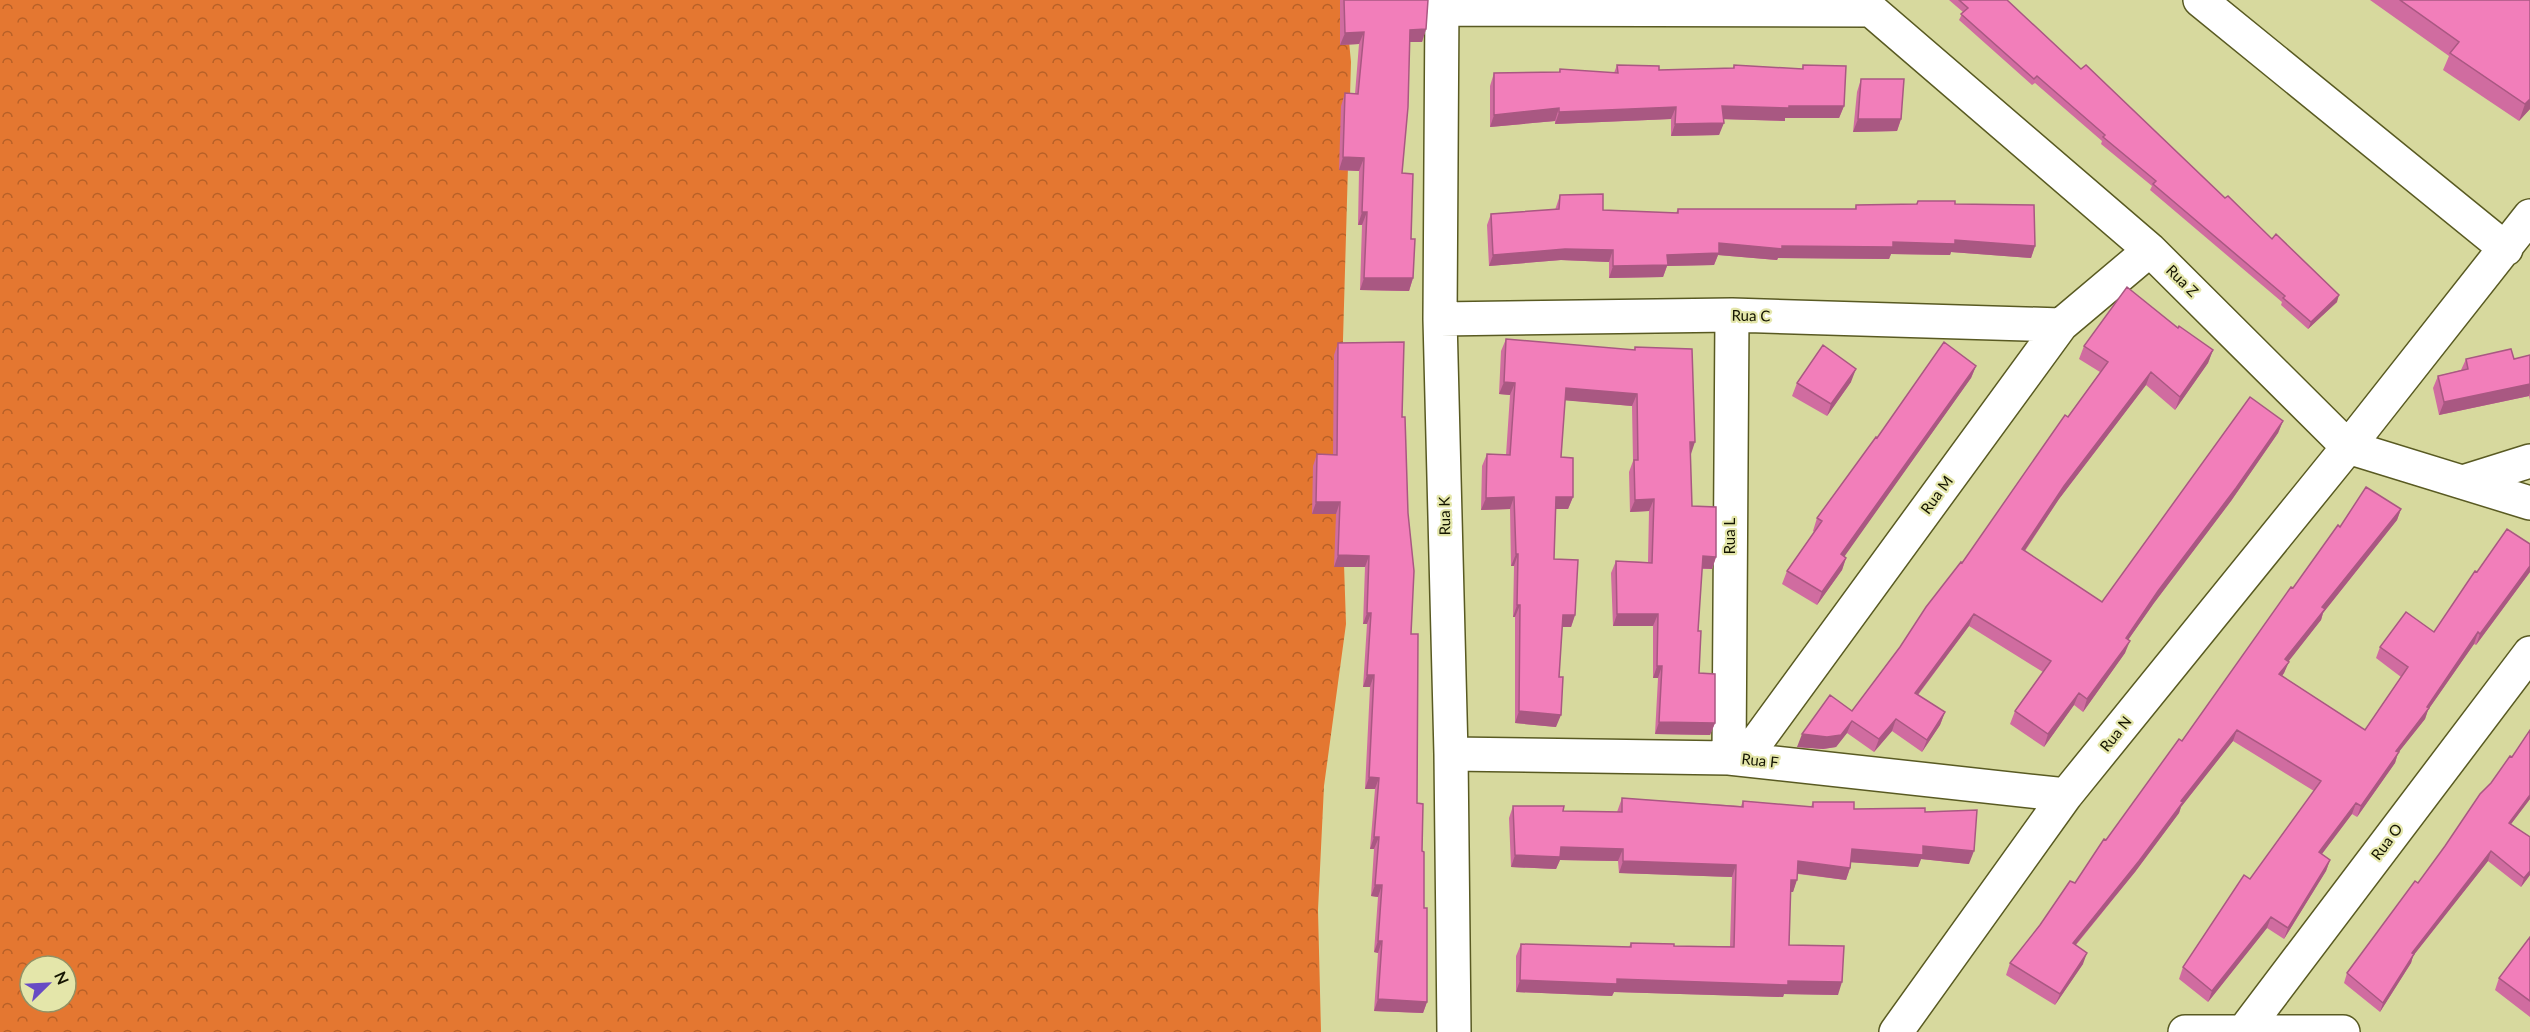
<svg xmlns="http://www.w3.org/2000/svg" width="2530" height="1032" font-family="Lato,sans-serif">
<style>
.forest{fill:url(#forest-crowns);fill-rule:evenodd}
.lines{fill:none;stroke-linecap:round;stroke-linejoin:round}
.street-casing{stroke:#595a22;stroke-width:36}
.street{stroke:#fff;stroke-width:33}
.wall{fill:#d06ca0}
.shaded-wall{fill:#a95882}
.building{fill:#f27eba;stroke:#a95882;stroke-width:1.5}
.labels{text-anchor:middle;stroke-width:4.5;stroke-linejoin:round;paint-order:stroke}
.street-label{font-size:15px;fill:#141401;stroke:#e4e6aa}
</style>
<defs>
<pattern id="forest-crowns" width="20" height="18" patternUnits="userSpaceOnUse" patternTransform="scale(1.5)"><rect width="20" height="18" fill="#e47731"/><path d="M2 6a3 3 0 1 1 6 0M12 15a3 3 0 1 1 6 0" fill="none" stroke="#b86027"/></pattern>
</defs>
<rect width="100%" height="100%" fill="#d7d99e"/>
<path class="forest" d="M0,0H1345L1351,62L1340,444L1346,624L1324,786L1318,910L1321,1032H0ZM30,966H66V1002H30Z"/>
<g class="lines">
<defs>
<path id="street" d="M1442,0L1440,319L1451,754L1454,1032
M1863,0L1871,10L2150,250L2348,447L2530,503
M2200,0L2506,249
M1441,9L1871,10
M1440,319L1732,315L2061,325
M2463,482L2530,461
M1451,754L1729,758L2066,795
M1729,758L1732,315
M1744,759L2061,325L2150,250
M2244,1031L2530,653
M1896,1032L2066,795L2348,447L2530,216
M2185,1032H2343"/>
</defs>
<use href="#street" class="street-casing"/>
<use href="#street" class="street"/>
</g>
<path class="wall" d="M1340,0H1428L1426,29L1422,42H1409L1402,173L1411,239L1413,278L1409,291L1360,290L1362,225H1358L1359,171L1339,170L1341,106L1345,93L1355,94L1359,44L1340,45Z
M1949,0H2007L2081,69L2225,198L2337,302L2308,329L2281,305L2282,302L2150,190L2152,186L2101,144L2102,141L2035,83L2032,85L1959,20L1963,12Z
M2370,0H2530V109L2519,121L2443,70L2449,56Z
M1617,65L1659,70L1733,68L1734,65L1802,69L1803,65L1844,106L1839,118H1785V121L1723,119L1719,135L1671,136V119L1555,124V121L1490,127V86L1494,73L1559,72L1560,69L1614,73Z
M1861,79L1901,119L1897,131L1853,132L1857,92Z
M1560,195L1603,210L1676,213L1678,209H1855L1856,205L1916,204L1918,201L1955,204L2035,246L2031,258L1951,252L1950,255L1891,254L1889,259L1778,258L1777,260L1718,255L1714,265L1667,266L1663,277L1609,278V262L1561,260L1489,266L1487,225L1491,214L1555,210Z
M2178,328L2213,350L2208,363L2175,410L2146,385L2059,499L2025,551L2102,602L2283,421L2278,433L2231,501L2154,603L2128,640L2125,653L2083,712L2074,705L2044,747L2010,724L2015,711L2043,672L1969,626L1918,695L1945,712L1940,725L1922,752L1892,731L1874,752L1847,733L1836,747L1823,749L1797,747L1852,711L1962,563L2100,372L2079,359L2084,346Z
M1506,339L1634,350L1635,347L1690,454L1692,506L1716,557L1712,569H1702L1698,631L1699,673L1715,723L1710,735L1655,734L1658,678H1653V626H1613L1611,573L1616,561L1648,562L1649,511L1630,512L1629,472L1633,461L1632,406L1565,400L1561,457L1573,497L1568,509H1555L1554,559L1575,615L1571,627H1562L1556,727L1515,723V617H1513L1514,566H1511L1510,509L1481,510L1482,466L1487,454L1506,455L1510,395L1499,394L1501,351Z
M1338,343L1402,417L1411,634L1417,803L1422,851L1427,1002L1423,1013L1374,1011L1378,953L1374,952L1378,897L1371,896L1374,849H1370L1375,789H1365L1370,687H1363L1367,624H1363L1365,567H1334L1336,514H1312L1313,466L1317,454H1333L1334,355Z
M2530,355V400L2529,396L2439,415L2433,388L2438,376L2461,370L2466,359H2514Z
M1976,366L1971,378L1844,556L1846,558L1842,570L1817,605L1782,584L1787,571L1814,532L1813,531L1817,518L1877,438Z
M1851,382L1827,416L1792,396L1797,383Z
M2401,509L2397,520L2323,613L2321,620L2288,661L2284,673L2282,676L2365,730L2401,677L2376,658L2380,647L2434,632L2477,572L2530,544V572L2476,645L2474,644L2428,710L2425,719L2398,753L2395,763L2357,817L2352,814L2322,854L2330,860L2326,871L2284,939L2267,928L2208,1002L2179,979L2183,967L2250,879L2314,791L2233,741L2181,807L2179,813L2135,872L2076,945L2083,964L2055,1005L2006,975L2010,963L2075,883L2106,840L2182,741L2293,588L2340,527Z
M2530,730V799L2511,824L2530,837V875L2521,887L2488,861L2413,956L2411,963L2380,1012L2344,983L2347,973L2418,883L2512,757Z
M1622,798L1741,806L1743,801L1811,807L1813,802L1854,809L1925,812L1969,864L1921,859L1918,867L1851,862L1850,868L1846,880L1798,874L1793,892H1790L1789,945L1838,995L1784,994L1783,997L1614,992L1612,996L1516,992V956L1521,944L1629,947L1631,943L1674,946H1730L1732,877L1619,873L1618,861L1560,860L1556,869L1511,867L1509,818L1513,806L1563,811L1617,812Z
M2530,937V1017L2495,990L2499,978Z"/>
<path class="shaded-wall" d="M1426,29L1422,42H1405L1410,30Z
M1364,32L1359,44L1340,45L1345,33Z
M2530,99V109L2519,121L2525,104Z
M1722,106H1844L1839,118H1785V121L1718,119Z
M1676,107L1671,119L1555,124L1559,112Z
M1559,108L1555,121L1490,127L1494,115Z
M1858,119H1901L1897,131L1853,132Z
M1724,123L1719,135L1671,136L1675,124Z
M1343,157L1364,158L1359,171L1339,170Z
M1362,212H1367L1362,225H1358Z
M1955,240L2035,246L2031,258L1951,252L1950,255L1891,254L1889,259L1778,258L1777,260L1718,255L1714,265L1667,266L1663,277L1609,278L1613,266L1719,243L1782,246Z
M1565,249L1613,250L1609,262L1561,260L1489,266L1493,255Z
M1364,278H1413L1409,291L1360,290Z
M2339,295L2337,302L2308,329L2311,322Z
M2213,350L2208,363L2175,410L2180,397Z
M1976,366L1971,378L1837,567L1841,554Z
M1856,369L1851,382L1827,416L1831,404Z
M2151,372L2146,385L2059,499L2017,562L2022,549L2064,486Z
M1504,382L1515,383L1510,395L1499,394Z
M2530,384V393L2529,396L2439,415L2444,402Z
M1566,388L1637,394L1632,406L1561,400Z
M2283,421L2278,433L2231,501L2154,603L2121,650L2126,638L2158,591Z
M1690,442H1695L1691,454Z
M1514,497L1510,509L1481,510L1486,498Z
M1556,497H1573L1568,509H1551Z
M1654,499L1649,511L1630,512L1635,500Z
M1316,502H1340L1336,514H1312Z
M2401,509L2397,520L2323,613L2321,620L2281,671L2285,659L2322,607Z
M1516,554H1518L1514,566H1511Z
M1338,555L1369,556L1365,567H1334Z
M1703,556L1716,557L1712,569L1698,568Z
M1846,558L1842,570L1817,605L1822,592Z
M2530,566V572L2476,645L2480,634Z
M1517,605H1520L1515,617H1513Z
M1367,613H1371L1367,624H1363Z
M1617,614H1658L1653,626H1613Z
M1974,614L1969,626L1910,705L1915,693Z
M1563,615H1575L1571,627H1559Z
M2478,632L2474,644L2428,710L2425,719L2398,753L2395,763L2357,817L2361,806L2396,751L2427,707Z
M2130,641L2125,653L2083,712L2087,699Z
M2289,662L2284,673L2275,685L2279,674Z
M1657,666H1662L1658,678H1653Z
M1367,675H1374L1370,687H1363Z
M2079,693L2074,705L2044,747L2048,734Z
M1519,711L1561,715L1556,727L1515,723Z
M1945,712L1940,725L1922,752L1927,740Z
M1896,719L1892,731L1874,752L1879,739Z
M1852,721L1847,733L1836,747L1823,749L1797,747L1802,734Z
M1659,722L1715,723L1710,735L1655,734Z
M2237,730L2233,741L2181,807L2179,813L2135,872L2068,954L2073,943L2181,801Z
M1369,777L1379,778L1375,789H1365Z
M2530,795V799L2505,832L2509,823Z
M2356,803L2352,814L2315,863L2319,852Z
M1374,837H1379L1374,849H1370Z
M1923,846L1974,851L1969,864L1921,859L1918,867L1847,862L1852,849Z
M1561,847L1623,849L1618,861L1560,860L1556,869L1511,867L1515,855Z
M2491,851L2488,861L2413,956L2411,963L2380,1012L2383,1003L2412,953Z
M2330,860L2326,871L2284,939L2288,928Z
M1623,861L1736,865L1732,877L1619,873Z
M1798,861L1850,868L1846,880L1794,873Z
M2530,871V875L2521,887L2524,878Z
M1791,880H1797L1793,892H1786Z
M1375,885H1382L1378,897L1371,896Z
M2271,917L2267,928L2208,1002L2212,991Z
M1378,941H1382L1378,953L1374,952Z
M2087,953L2083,964L2055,1005L2060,994Z
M1617,979L1788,981L1842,982L1838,995L1784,994L1783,997L1614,992L1612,996L1516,992L1520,980Z
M1378,999L1427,1002L1423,1013L1374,1011Z"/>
<path class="building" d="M1344,0H1428L1426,29L1410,30L1408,107L1402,173L1413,174L1411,239H1415L1413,278H1364L1367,212H1362L1364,158L1343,157L1345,93L1358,94L1364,32L1345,33Z
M1959,0H2007L2081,69L2086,65L2225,198L2228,196L2272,239L2276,234L2339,295L2311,322L2283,298L2285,296L2153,184L2156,181L2103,137L2105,135L2037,76L2034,79L1961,14L1968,8Z
M2400,0H2530V99L2525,104L2450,53L2459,42Z
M1617,65L1659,66V70L1734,68V65L1803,69V65L1846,66L1844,106H1789V108L1722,106L1724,123L1675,124L1676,107L1559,112V108L1494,115V73L1560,72V69L1618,73Z
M1861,79H1904L1901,119H1858Z
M1603,194V210L1678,213V209H1856V205L1917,204L1918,201H1955V204L2034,205L2035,246L1955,240V244L1893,242V247L1782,246V249L1719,243V253L1667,255L1668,265L1613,266V250L1565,249L1493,255L1491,214L1559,209L1560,195Z
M2127,287L2178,328L2179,326L2213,350L2180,397L2151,372L2064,486L2022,549L2102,602L2250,397L2283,421L2236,488L2158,591L2126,638L2130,641L2087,699L2079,693L2048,734L2015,711L2051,661L1974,614L1915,693L1945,712L1927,740L1896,719L1879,739L1852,721L1841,735L1827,737L1802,734L1830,695L1852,711L1900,647L1926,607L1961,562L1962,563L2065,415L2068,417L2108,362L2084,346Z
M1506,339L1635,350V347L1692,349L1695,442H1690L1692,506L1716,507V557L1703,556L1698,631H1701L1699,673L1715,674V723L1659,722L1662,666H1657L1658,614H1617L1616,561L1652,563L1654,499L1635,500L1634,460H1638L1637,394L1566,388L1561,457L1573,458V497H1556L1554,559L1578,560L1575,615H1563L1559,677H1563L1561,715L1519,711L1520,605H1517L1518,554H1516L1514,497L1486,498L1487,454L1510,455L1515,383L1504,382Z
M1404,342L1402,417H1405L1408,513L1414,571L1411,634H1418L1417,803L1423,804L1422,851L1424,852V908H1427V1002L1378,999L1382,941H1378L1382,885H1375L1379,837H1374L1379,778L1369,777L1374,675H1367L1371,613H1367L1369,556L1338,555L1340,502H1316L1317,454L1337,455L1338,343Z
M1944,342L1976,366L1841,554L1846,558L1822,592L1787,571L1822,521L1817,518L1876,437L1877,438Z
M1823,345L1856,369L1831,404L1797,383Z
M2511,349L2514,359L2530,355V384L2444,402L2438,376L2468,369L2466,359Z
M2366,487L2401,509L2322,607L2325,609L2285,659L2289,662L2279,674L2365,730L2408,667L2380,647L2406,612L2434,632L2475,571L2477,572L2507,529L2530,544V566L2480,634L2478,632L2427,707L2429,708L2396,751L2399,752L2361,806L2356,803L2319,852L2330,860L2288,928L2271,917L2212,991L2183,967L2244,875L2250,879L2321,781L2237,730L2181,801L2183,802L2139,861L2073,943L2087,953L2060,994L2010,963L2040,925L2070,881L2075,883L2104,839L2106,840L2179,739L2182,741L2291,587L2293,588L2338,525L2340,527Z
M2530,730V795L2509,823L2530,837V871L2524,878L2491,851L2412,953L2414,954L2383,1003L2347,973L2415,881L2418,883L2445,846L2480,794L2491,783L2510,756L2512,757Z
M1622,798L1743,807V801L1813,807V802H1854V809L1925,808V812L1977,810L1974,851L1923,846V855L1852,849L1850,868L1798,861L1797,880H1791L1789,945L1844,946L1842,982L1788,981V985L1617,979V984L1520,980L1521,944L1631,947V943L1674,944V946L1734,947L1736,865L1623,861V849L1561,847L1560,857L1515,855L1513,806H1564L1563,811L1622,812Z
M2530,937V1001L2499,978Z"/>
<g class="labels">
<g class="street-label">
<text transform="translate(2182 281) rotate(45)" y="5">Rua Z</text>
<text transform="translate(1751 316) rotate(1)" y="5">Rua C</text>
<text transform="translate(1937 495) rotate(-54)" y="5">Rua M</text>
<text transform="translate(1445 516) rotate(-91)" y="5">Rua K</text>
<text transform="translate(1730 536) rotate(-90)" y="5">Rua L</text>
<text transform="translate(2116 734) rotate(-51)" y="5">Rua N</text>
<text transform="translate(1760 761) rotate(6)" y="5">Rua F</text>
<text transform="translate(2387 842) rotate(-53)" y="5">Rua O</text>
</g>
</g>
<g transform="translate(48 984) rotate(66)"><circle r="28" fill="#e4e6aa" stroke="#919266" stroke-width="1.5"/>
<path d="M0-4.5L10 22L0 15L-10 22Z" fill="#684bc4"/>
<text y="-9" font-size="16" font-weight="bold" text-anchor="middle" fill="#141401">N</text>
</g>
</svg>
